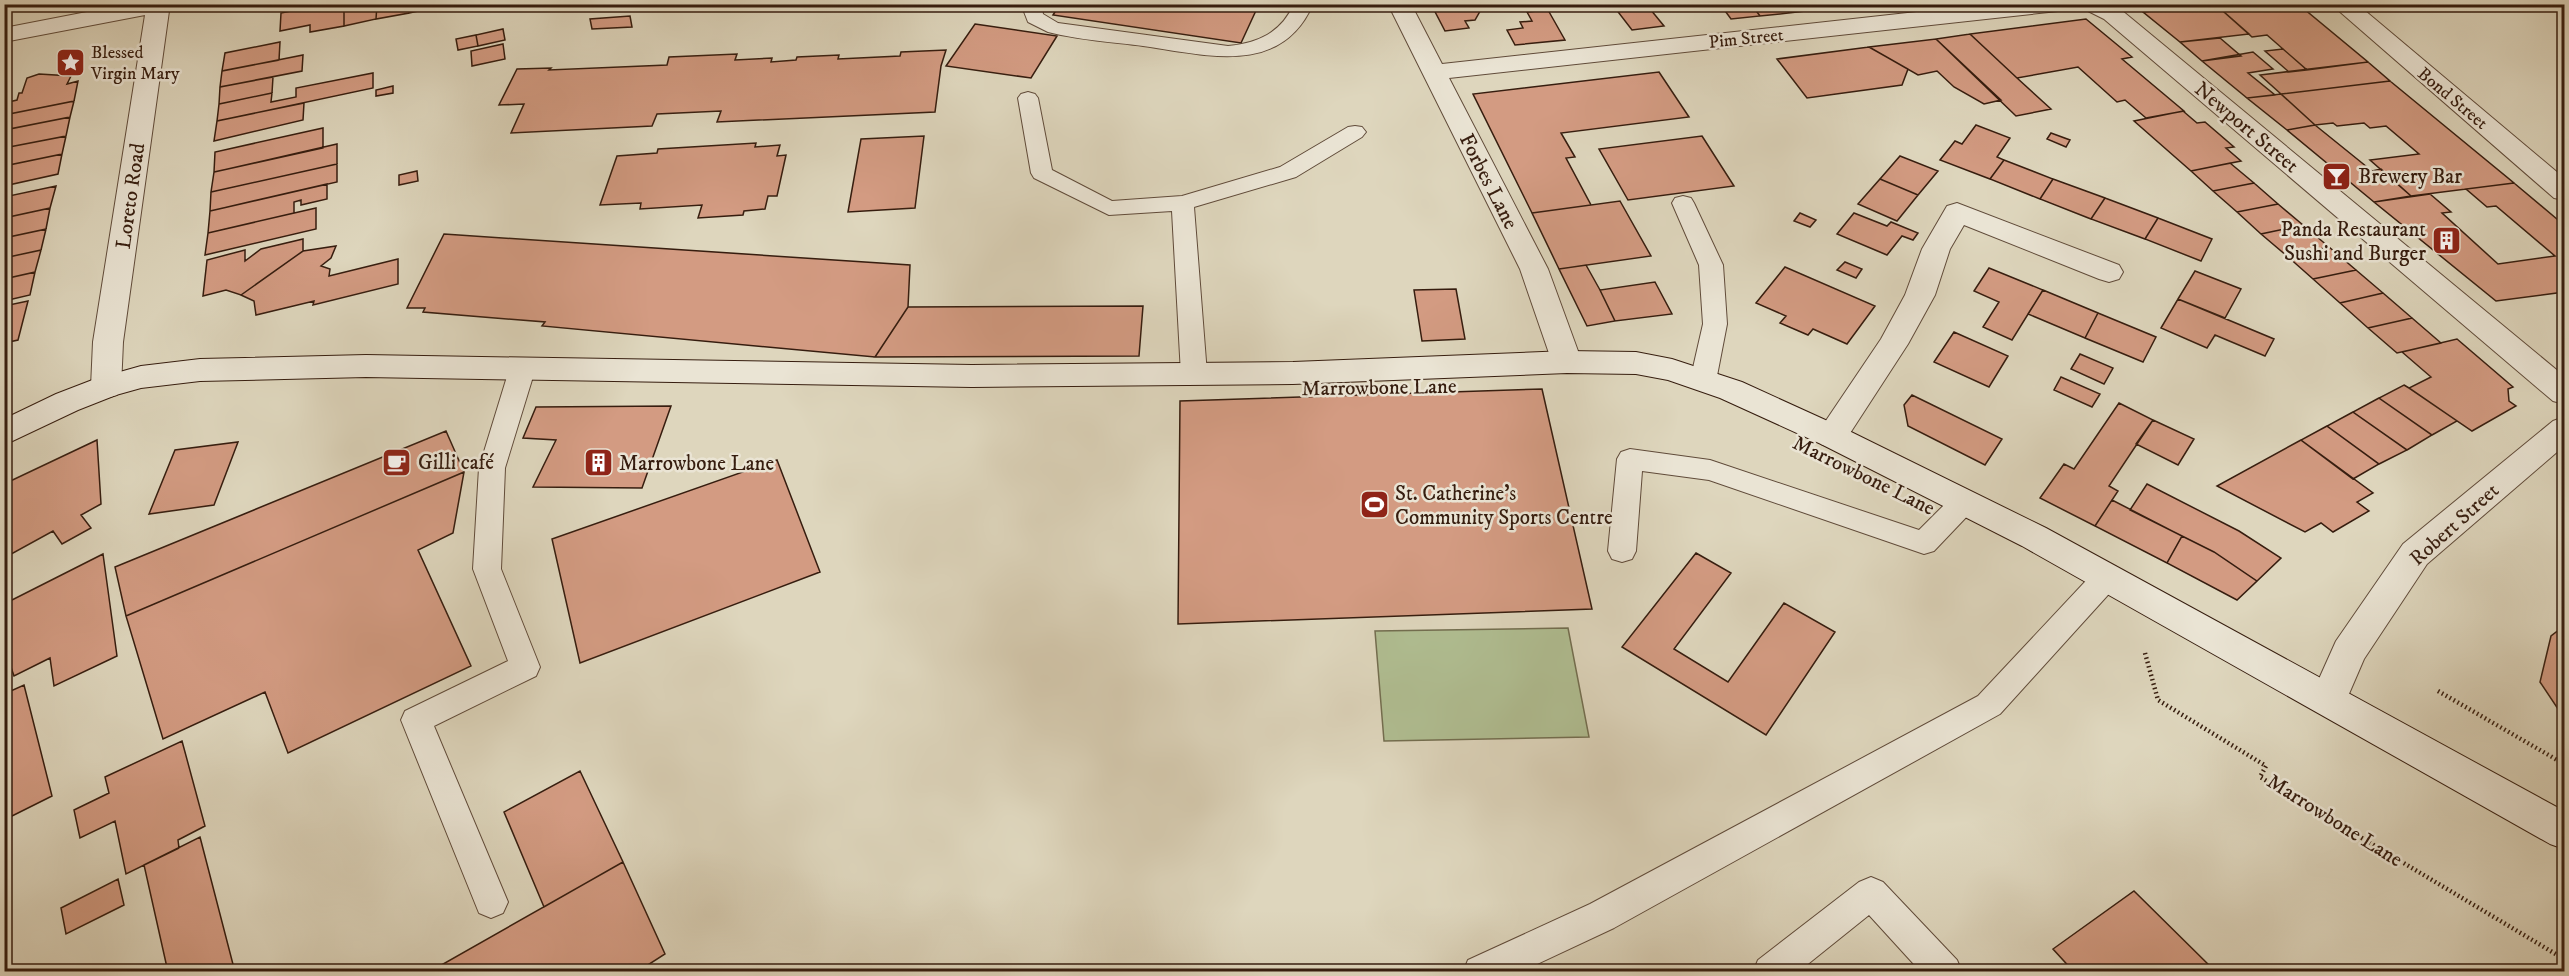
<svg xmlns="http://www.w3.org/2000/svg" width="2569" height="976" font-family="'IM FELL DW Pica',serif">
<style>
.green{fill:#b0be92;stroke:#736e50;stroke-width:1.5}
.building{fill:#d39b82;stroke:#361d0f;stroke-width:1.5}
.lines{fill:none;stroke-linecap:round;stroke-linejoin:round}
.service-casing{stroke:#604b3a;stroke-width:2}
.minor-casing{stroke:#604b3a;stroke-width:2}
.secondary-casing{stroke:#361d0f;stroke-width:2}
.path{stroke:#361d0f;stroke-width:4.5;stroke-dasharray:1.5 3;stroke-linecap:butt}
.service{fill:#eae4d4;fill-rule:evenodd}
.minor{fill:#eae4d4;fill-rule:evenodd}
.secondary{fill:#eae4d4;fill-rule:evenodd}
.labels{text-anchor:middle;stroke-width:5;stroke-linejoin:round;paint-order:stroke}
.far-street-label{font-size:18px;fill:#361d0f;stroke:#eae4d4}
.far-poi-label{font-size:18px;fill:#361d0f;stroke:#eae4d4;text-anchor:start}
.street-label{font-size:21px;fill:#361d0f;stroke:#eae4d4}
.poi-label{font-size:21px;fill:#361d0f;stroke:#eae4d4;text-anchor:start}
</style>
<rect width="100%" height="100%" fill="#ded6bd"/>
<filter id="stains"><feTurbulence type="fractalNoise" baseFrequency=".00333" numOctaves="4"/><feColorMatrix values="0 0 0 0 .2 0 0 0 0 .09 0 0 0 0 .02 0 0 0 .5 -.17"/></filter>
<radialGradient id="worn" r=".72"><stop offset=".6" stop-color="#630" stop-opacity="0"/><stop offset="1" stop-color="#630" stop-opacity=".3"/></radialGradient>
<path class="green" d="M1568,628L1589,737L1384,741L1375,631Z"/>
<path class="building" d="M326,4H344V26L310,32V25L280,31L281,13Z
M344,4H377L376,19L344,26Z
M377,4H409V13L376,19Z
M409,4H441V6L409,13Z
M1060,4H1259L1241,43L1053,15Z
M1431,4H1482L1483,6L1475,20L1465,21L1469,28L1445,31Z
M1612,4H1646L1664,26L1632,30Z
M1720,4H1751L1760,16L1731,19Z
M1751,4H1783L1789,13L1760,16Z
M1783,4H1838L1840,7L1789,13Z
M2215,4L2249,34L2180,42L2143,12Z
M2215,4H2298L2368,62L2307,70L2267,35L2252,37Z
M1548,10L1565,40L1515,45L1507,30L1523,28L1520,22L1532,21L1527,12Z
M630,16L632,27L592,29L590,19Z
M2086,19L2132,57L2122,59L2184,111L2146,118L2125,100L2117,102L2078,67L2017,78L1970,34Z
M975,24L1057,36L1031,78L946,66Z
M503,29L505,40L478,46L476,35Z
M1970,34L2017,78L2051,109L2016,116L1936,39Z
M476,35L478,46L458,50L456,39Z
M2220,38L2241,56L2202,61L2180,42Z
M1936,39L2001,100L1984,104L1954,87L1937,71L1918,75L1869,47Z
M280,42L279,60L222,71L225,53Z
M503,44L505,59L472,66L471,51Z
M1869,47L1908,69L1902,85L1807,98L1777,59Z
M2283,49L2307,70L2289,72L2265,51Z
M946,50L941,66L935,112L717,122L721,111L657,114L652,126L511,133L524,104L499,105L517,69L551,68L549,70L667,65L669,57L737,54L735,60L772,58L771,62L796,60L797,57L839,55L838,59L900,56L901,52Z
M2253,52L2273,69L2248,73L2275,95L2247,98L2202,61Z
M303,55L302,71L220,87L222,71Z
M2368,62L2390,81L2281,94L2260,75Z
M1659,72L1689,117L1561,133L1575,157L1566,158L1591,205L1532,213L1473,94Z
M373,73V88L217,121L219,104L272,93L271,102L296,97V88Z
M39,74L71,76L67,84L78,81L74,101L4,115V103L17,100L19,93H22L27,78Z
M273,77L272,93L219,104L220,87Z
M2390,81L2514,183L2411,196L2370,160L2419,154L2386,126L2370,128L2364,123L2337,126L2333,123L2315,125L2281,94Z
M393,86V93L376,96V90Z
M2281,94L2315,125L2287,130L2247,98Z
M74,101L70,117L4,130V115Z
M304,103L303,120L214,141L217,121Z
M2183,111L2197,123L2205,122L2234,147L2226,148L2241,161L2191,171L2134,121Z
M70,117L66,136L4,148L10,129Z
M1976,125L2010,138L1997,157L2004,160L1990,179L1940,160L1955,141L1962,144Z
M2315,125L2372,171L2381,169L2411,196L2374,202L2287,130Z
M323,128V148L214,172L215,152Z
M2051,133L2070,140L2066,147L2047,139Z
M66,136L62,154L4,166V148Z
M924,136L915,208L848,212L861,139Z
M1702,136L1734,186L1628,200L1599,149Z
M756,143L755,147L780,145L777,156L786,155L777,196H768L765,209L744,211L743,215L698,218L702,205L640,209L641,203L600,205L617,156L657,153L658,149Z
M337,144V164L211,192L214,172Z
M62,154L58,174L4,186V166Z
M1900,156L1938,171L1918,195L1880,179Z
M2004,160L2053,179L2040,199L1990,179Z
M2230,163L2254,183L2213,191L2191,171Z
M337,164V182L210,211L211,192Z
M417,171L418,181L399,185V175Z
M1880,179L1918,195L1897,221L1858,204Z
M2053,179L2105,198L2091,219L2040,199Z
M2254,183L2278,204L2237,212L2213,191Z
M2514,183L2564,225V292L2496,301L2374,202L2430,194L2451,212L2442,213L2498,264L2555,256L2496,206L2487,207L2466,189Z
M327,184V199L301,205V200L294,202V213L208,233L210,211Z
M56,186L50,208L4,218V197Z
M2105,198L2158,218L2145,239L2091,219Z
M1620,201L1651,256L1559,269L1532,213Z
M2278,204L2303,225L2261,234L2237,212Z
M50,208L46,229L4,238V218Z
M316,208V229L205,255L208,233Z
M1800,213L1816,220L1810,227L1794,221Z
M1854,213L1887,226L1891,222L1918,233L1913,240L1902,236L1887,255L1837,234Z
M2158,218L2212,239L2201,261L2145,239Z
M2303,225L2329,247L2287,256L2261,234Z
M46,229L41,250L4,258V238Z
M444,234L910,265L908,307L875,357L542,326L545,322L423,312L425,308H407Z
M303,239V251L241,295L226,290L203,296L207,260L245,250V261L261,249Z
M336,246L331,258L321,266L330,269L329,276L398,259V284L313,305L314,301L256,315L254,301L241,295L303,251Z
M2329,247L2356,270L2313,279L2287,256Z
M41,250L35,272L4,279V258Z
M1845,262L1862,269L1856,278L1837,270Z
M1586,265L1600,290L1615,321L1587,326L1559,269Z
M1785,267L1875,306L1847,344L1813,329L1808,335L1780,323L1786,316L1756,303Z
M1989,268L2043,290L2012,340L1983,327L1999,302L1974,291Z
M2356,270L2383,293L2340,303L2313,279Z
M2195,271L2241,289L2225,318L2178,299Z
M35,272L30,295L4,301V279Z
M1655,282L1672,314L1615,321L1600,290Z
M1456,289L1465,339L1422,341L1414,290Z
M2043,290L2098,313L2085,338L2028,314Z
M2383,293L2412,318L2368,328L2340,303Z
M2178,299L2274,339L2265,356L2215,335L2207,348L2161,328Z
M28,301L18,340L4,343V306Z
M1143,306L1139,356L875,357L908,307Z
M2098,313L2156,337L2143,362L2085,338Z
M2412,318L2441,343L2397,353L2368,328Z
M1954,332L2008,356L1989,387L1934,362Z
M2457,339L2513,387L2508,389L2509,401L2516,406L2472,431L2409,388L2431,377L2402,352Z
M2080,354L2113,368L2104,384L2071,369Z
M2061,377L2100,394L2092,407L2054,390Z
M2404,385L2409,388L2457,421L2432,435L2379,398Z
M1542,389L1592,609L1178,624L1180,401Z
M1912,395L2002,439L1985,465L1908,426L1904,405Z
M2379,398L2432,435L2407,450L2353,412Z
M2119,403L2153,420L2109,486L2118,491L2095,526L2040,498L2064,464L2074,469Z
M671,406L642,488L533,487L556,440L523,438L536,407Z
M2353,412L2407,450L2379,464L2327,426Z
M2153,420L2194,439L2178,465L2136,444Z
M2327,426L2379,464L2353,479L2301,440Z
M446,431L464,472L126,616L115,567Z
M97,440L101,504L81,515L91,528L62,544L53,531L4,558V484Z
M2301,440L2373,493L2357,502L2369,511L2333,532L2321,523L2305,532L2217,486Z
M238,442L214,505L149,514L175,450Z
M777,460L820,572L580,663L552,539Z
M464,472L453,533L418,550L471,666L288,753L265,692L163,739L126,616Z
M2147,484L2239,531L2281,558L2257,581L2214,552L2130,510Z
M2112,500L2182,536L2167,563L2095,526Z
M2182,536L2214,552L2257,581L2237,600L2167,563Z
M1696,553L1731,573L1674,649L1728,682L1784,603L1835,632L1766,735L1622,647Z
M103,554L117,656L54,686L50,658L14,676L4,647V604Z
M2564,626V718L2540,682L2551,636Z
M24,685L52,796L4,820V694Z
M182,741L205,826L178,840L179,848L126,874L115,821L80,838L74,810L109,793L105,777Z
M580,771L623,862L544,907L504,812Z
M200,837L235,972H168L144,865Z
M623,862L665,954L637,972H429Z
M118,879L124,905L66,934L61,908Z
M2134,891L2216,972H2074L2053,949Z"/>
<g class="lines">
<defs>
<path id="service" d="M1021,4H1041L1043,14L1058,23L1228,46C1258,43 1281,33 1294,4H1313C1281,77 1206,55 1143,46C1112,42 1079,40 1048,32L1028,22Z
M1028,92L1035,94L1038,98L1052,170L1112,201L1182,196L1280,167L1348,127L1355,126L1362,127L1366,132L1362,137L1296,177L1194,207L1207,374L1203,380L1194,383L1185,380L1181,374L1172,211L1109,215L1034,178L1031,173L1018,98L1021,94Z
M1683,196L1691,198L1694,203L1723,265L1727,324L1716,381L1712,387L1703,390L1694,387L1690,381L1703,324L1699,265L1672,203L1675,198Z
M522,361L531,364L535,370L505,468L501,569L540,667L536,676L434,726L508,902L503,913L491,918L479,913L401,720L405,711L508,661L473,569L479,468L509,370L513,364Z
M1630,449L1710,460L1919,530L1954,495L1964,491L1974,495L1978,502L1974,509L1934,551L1924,554L1709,480L1642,471L1636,551L1632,559L1622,562L1612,559L1608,551L1617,459L1621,452Z
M2107,566L2117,569L2121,577L2117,585L2000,714L1614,928L1520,972H1463L1468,960L1590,904L1978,696L2097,569Z
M1871,877L1883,882L1957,960L1962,972H1921L1869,915L1798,972H1753L1758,960L1859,882Z"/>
<path id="minor" d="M128,4H179L176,9L169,11L123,342L121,387L117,395L106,398L95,395L91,387L93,342L145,15L4,42V28Z
M1388,4H1411L1442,64L1989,4H2069L2066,9L2058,11L1449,78L1548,269L1582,362L1578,370L1567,373L1556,370L1552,362L1520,269Z
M2081,4H2111L2120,9L2564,376V404L2553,401L2104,19L2084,9Z
M2331,4H2357L2564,178V200L2554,198Z
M1957,203L2119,265L2123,272L2119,279L2109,282L2099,279L1964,225L1950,249L1935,295L1908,344L1843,444L1832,448L1821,444L1816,436L1821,428L1881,339L1905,295L1922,249L1947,206Z
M2564,417V446L2427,564L2364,659L2342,710L2329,715L2316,710L2310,699L2336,641L2403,544L2553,421Z"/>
<path id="secondary" d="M1567,351L1636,352L1672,359L1742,382L1843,428L2046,528L2564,811V849L2550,844L2022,546L1821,444L1720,398L1668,380L1636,374L1567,373L1293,384L972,387L366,377L200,381L141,388L116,395L78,410L4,445V419L56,394L95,379L141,366L200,359L366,355L972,365L1293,362Z"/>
</defs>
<use href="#service" class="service-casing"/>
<use href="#minor" class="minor-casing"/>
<use href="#secondary" class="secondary-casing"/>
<path class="path" d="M2145,653L2158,700L2266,766L2260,777L2564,959
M2438,691L2564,764"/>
<use href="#service" class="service"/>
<use href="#minor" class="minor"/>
<use href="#secondary" class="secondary"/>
</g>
<defs>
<symbol id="sight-square" viewBox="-11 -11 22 22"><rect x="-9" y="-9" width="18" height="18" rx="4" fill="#8f2418" stroke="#eae4d4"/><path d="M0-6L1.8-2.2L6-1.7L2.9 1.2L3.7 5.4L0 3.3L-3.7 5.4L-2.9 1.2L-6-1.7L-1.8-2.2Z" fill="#fff"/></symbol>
<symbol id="bar-square" viewBox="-11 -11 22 22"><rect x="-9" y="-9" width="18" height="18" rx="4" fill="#8f2418" stroke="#eae4d4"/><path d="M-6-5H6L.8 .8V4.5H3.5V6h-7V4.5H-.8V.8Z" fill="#fff"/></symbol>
<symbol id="building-square" viewBox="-11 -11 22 22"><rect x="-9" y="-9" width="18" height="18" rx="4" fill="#8f2418" stroke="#eae4d4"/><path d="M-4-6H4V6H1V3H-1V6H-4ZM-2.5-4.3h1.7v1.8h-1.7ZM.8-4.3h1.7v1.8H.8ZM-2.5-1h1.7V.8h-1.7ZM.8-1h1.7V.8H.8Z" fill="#fff"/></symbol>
<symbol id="cafe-square" viewBox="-11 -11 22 22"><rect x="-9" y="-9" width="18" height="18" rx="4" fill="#8f2418" stroke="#eae4d4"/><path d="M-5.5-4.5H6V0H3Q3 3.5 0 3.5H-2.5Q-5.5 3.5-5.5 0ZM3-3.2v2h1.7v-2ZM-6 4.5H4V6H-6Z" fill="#fff"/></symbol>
<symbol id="stadium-square" viewBox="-11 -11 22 22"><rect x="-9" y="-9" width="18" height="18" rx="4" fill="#8f2418" stroke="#eae4d4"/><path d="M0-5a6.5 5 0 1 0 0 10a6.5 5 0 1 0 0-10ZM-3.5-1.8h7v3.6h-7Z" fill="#fff"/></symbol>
</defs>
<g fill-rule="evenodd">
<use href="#sight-square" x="54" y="46" width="33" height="33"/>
<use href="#bar-square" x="2320" y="160" width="33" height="33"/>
<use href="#building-square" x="2430" y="224" width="33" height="33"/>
<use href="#cafe-square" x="380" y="446" width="33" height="33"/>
<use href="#building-square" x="582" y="446" width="33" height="33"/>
<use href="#stadium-square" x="1358" y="488" width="33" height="33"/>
</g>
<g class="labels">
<g class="far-street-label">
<text transform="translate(1746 38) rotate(-6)" y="6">Pim Street</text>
<text transform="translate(2453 98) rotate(40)" y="6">Bond Street</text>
</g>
<g class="far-poi-label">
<text x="91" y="58">Blessed<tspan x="91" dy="21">Virgin Mary</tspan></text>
</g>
<g class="street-label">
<text transform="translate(2247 127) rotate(40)" y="7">Newport Street</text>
<text transform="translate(1489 181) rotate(63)" y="7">Forbes Lane</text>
<text transform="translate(130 196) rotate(-82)" y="7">Loreto Road</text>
<text transform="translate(1379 387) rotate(-1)" y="7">Marrowbone Lane</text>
<text transform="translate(1864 475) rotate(26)" y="7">Marrowbone Lane</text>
<text transform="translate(2454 524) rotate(-42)" y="7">Robert Street</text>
<text transform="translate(2335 820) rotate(32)" y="7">Marrowbone Lane</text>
</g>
<g class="poi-label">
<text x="2358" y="183">Brewery Bar</text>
<text x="2426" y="236" text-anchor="end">Panda Restaurant<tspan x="2426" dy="24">Sushi and Burger</tspan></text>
<text x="418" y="469">Gilli café</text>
<text x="619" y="470">Marrowbone Lane</text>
<text x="1395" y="500">St. Catherine's<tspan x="1395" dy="24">Community Sports Centre</tspan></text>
</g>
</g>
<rect width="2569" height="976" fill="none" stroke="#ded6bd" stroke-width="24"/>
<rect x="6" y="6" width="2557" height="964" fill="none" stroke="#361d0f" stroke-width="3"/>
<rect x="12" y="12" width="2545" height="952" fill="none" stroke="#361d0f" stroke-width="1.5"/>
<rect width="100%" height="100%" filter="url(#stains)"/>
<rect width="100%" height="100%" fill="url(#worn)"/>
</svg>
